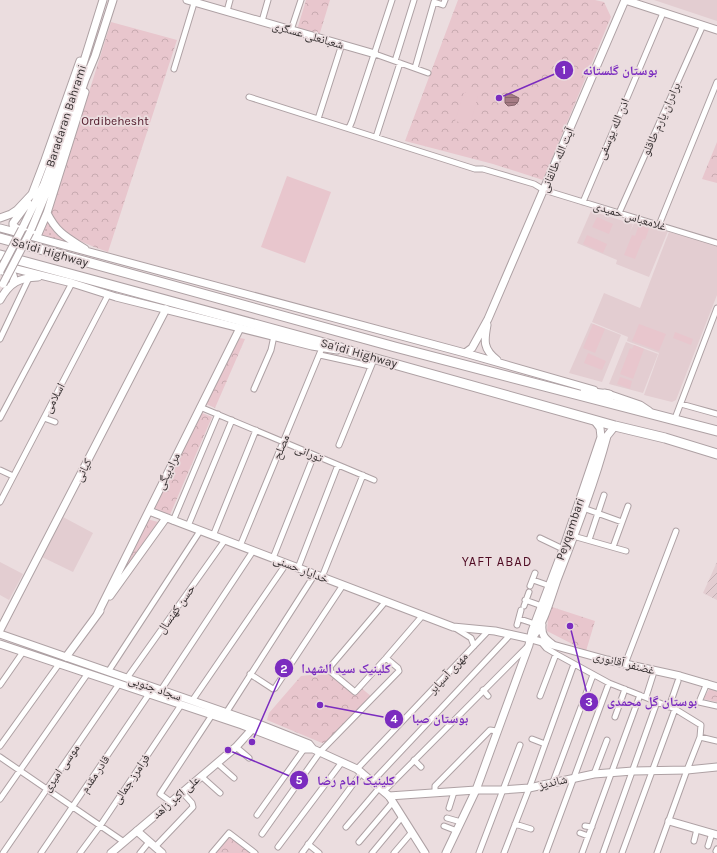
<svg xmlns="http://www.w3.org/2000/svg" width="717" height="853" font-family="Karla,'Noto Naskh Arabic',sans-serif">
<style>
.built{fill:#e3cdd1}
.industrial{fill:url(#industrial-furrows)}
.grass{fill:url(#grass-dots)}
.park{fill:url(#park-crowns)}
.garden{fill:#e8c6cd}
.water{fill:url(#water-rules);stroke:#85656c}
.lines{fill:none;stroke-linecap:round;stroke-linejoin:round}
.minor-casing{stroke:#aea1a4;stroke-width:7}
.tertiary-casing{stroke:#aea1a4;stroke-width:9}
.secondary-casing{stroke:#aea1a4;stroke-width:9}
.trunk-casing{stroke:#aea1a4;stroke-width:11}
.minor{stroke:#fff;stroke-width:5}
.tertiary{stroke:#fff;stroke-width:7}
.secondary{stroke:#fff;stroke-width:7}
.trunk{stroke:#fff;stroke-width:9}
.secondary-bridge-casing{stroke:#aea1a4;stroke-width:9;stroke-linecap:butt}
.secondary-bridge{stroke:#fff;stroke-width:7}
.labels{text-anchor:middle;stroke-width:3.5;stroke-linejoin:round;paint-order:stroke}
.street-label{font-size:12px;fill:#363031;stroke:#ebdddf}
.park-label{font-size:12px;fill:#501829;stroke:#ebdddf}
.neighbourhood-label{font-size:13px;letter-spacing:1px;fill:#4f0b23;stroke:#ebdddf}
.leader{fill:none;stroke:#7b2cbf;stroke-width:1.5}
.callout-dot{fill:#7b2cbf;stroke:#ebdddf;stroke-width:1.5}
.mark-label{font-size:12px;text-anchor:middle;font-weight:bold;fill:#fff}
.callout-label{font-size:13px;text-anchor:middle;font-weight:bold;fill:#7b2cbf;stroke:#ebdddf;stroke-width:3.5;stroke-linejoin:round;paint-order:stroke}
</style>
<defs>
<pattern id="industrial-furrows" width="10" height="10" patternUnits="userSpaceOnUse"><rect width="10" height="10" fill="#e3cdd1"/><path d="M-1 1l2-2M0 10L10 0M9 11l2-2" fill="none" stroke="#c3b0b4"/></pattern>
<pattern id="grass-dots" width="8" height="8" patternUnits="userSpaceOnUse"><rect width="8" height="8" fill="#e8c6cd"/><path d="M2 2h.1M6 6h.1" fill="none" stroke="#c8aab0" stroke-width="1.8" stroke-linecap="round"/></pattern>
<pattern id="park-crowns" width="20" height="18" patternUnits="userSpaceOnUse"><rect width="20" height="18" fill="#e8c6cd"/><path d="M2 6a3 3 0 1 1 6 0M12 15a3 3 0 1 1 6 0" fill="none" stroke="#c8aab0"/></pattern>
<pattern id="water-rules" width="6" height="5" patternUnits="userSpaceOnUse"><rect width="6" height="5" fill="#a77c85"/><path d="M0 2.5h6" fill="none" stroke="#89666d"/></pattern>
</defs>
<rect width="100%" height="100%" fill="#ebdddf"/>
<path class="built" d="M654,0H717V21Z
M591,211L633,224L630,232L635,221L668,231L649,277L616,264L617,260L577,243Z
M669,232L717,245V295L676,400L672,402L644,395L659,353L627,341L628,337L592,322L604,293L640,308Z
M591,323L621,335L602,382L569,373Z
M626,342L658,354L643,393L609,384Z
M63,517L93,533L73,572L42,557Z
M0,562L23,574L9,600L0,595Z"/>
<path class="industrial" d="M717,562V600L703,593Z"/>
<path class="grass" d="M47,220C53,234 61,239 74,244L40,235Z"/>
<path class="park" d="M306,0H330L319,36L297,30Z
M458,0H595L604,2L611,17L543,180L493,164L405,141Z
M111,22L177,40L108,252C87,244 59,236 51,213Z
M717,142V183L702,179Z
M240,338L245,339L215,408L206,404Z
M202,413L212,417L169,517L153,510Z
M147,519L158,522L111,590Z
M549,606L595,621L586,651L547,631Z
M329,673L353,692L359,686L372,697L327,742L322,743L267,720L269,713L301,676Z
M710,688L717,690V702L703,699Z
M229,835L252,853H214Z"/>
<path class="garden" d="M464,92L478,96L470,125L455,121Z
M287,176L331,192L305,263L261,247Z
M597,217L613,224L609,234L592,227Z
M639,225L649,229L645,240L643,239L635,259L624,255L632,235L635,236Z
M587,235L607,244L603,253L583,244Z
M593,324L605,329L595,353L583,348Z
M639,324L666,334L659,351L632,341Z
M675,332L693,339L691,345L673,338Z
M634,345L644,349L633,379L620,374L630,348L632,349Z
M588,353L606,361L602,370L584,363Z
M620,377L632,381L630,389L617,384Z"/>
<path class="water" d="M506,94H511L519,98L518,102L515,105L508,106L505,103V97Z"/>
<g class="lines">
<defs>
<path id="minor" d="M227,11L230,0
M262,21L268,0
M291,30L301,0
M375,54L428,73
M395,61L414,0
M415,68L434,2L443,5L445,0
M174,69L195,0
M249,97L475,169H483L534,184L544,190L717,243
M318,119L342,44
M349,128L352,121L392,0
M376,137L400,63
M583,202L663,13
M619,213L703,25
M659,225L717,82
M0,339L29,278
M320,355L370,366
M254,389L271,350L274,336
M681,404L717,414
M200,407L374,480
M0,418L72,283
M44,418L55,422
M674,421L717,308
M339,445L375,357
M0,470L13,476
M0,502L108,295
M583,508L622,522
M173,521L218,414
M188,526L232,420
M213,536L256,430
M573,536L626,551
M540,538L563,549
M589,540L604,495
M240,546L322,348
M613,547L628,506
M273,558L314,455
M298,568L338,465
M322,577L363,475
M533,580L550,586
M530,586L535,573
M525,600L542,606
M386,601L330,667L331,672L355,692L386,658L423,615
M524,606L529,592
M520,619L535,624
M517,625L521,610
M455,628L471,638L474,646
M541,642L546,648L556,654L609,683L675,709L701,725L700,737L687,770L657,853
M625,664L676,531
M108,672L200,531
M250,674L273,689L275,688L343,585
M127,678L225,540
M707,683L699,702L717,706
M0,685L23,652
M161,690L253,551
M483,690L488,696
M540,696L556,654
M646,697L653,675
M192,701L286,564
M669,707L678,681
M226,713L315,574
M615,717L625,689
M700,737L717,741
M532,739L545,744
M0,746L59,664
M236,747L249,758
M0,757L124,842
M414,760L421,767
M217,763L234,778
M357,769L489,630
M594,774L607,740
M201,776L220,793
M373,781L511,634
M553,782L593,675
M384,791L527,647
M435,793V786L490,730L497,731
M0,799L88,673
M171,802L160,794L212,715
M449,808L454,792
M257,815L304,749
M447,818L461,822
M515,824L531,829
M444,826L457,831
M585,826L592,827
M346,827L380,787
M580,833L588,836
M262,834L320,752L399,671L398,668L386,658
M694,841L697,829
M359,842L393,802
M308,844L319,853
M708,846L712,833
M155,847L193,807L192,803L182,792
M278,847L342,762
M716,851L717,849
M3,853L119,684
M41,853L149,694
M80,853L100,826L181,705
M140,853L149,842
M212,853L229,833L255,853
M302,853L362,772
M372,853L402,817
M394,853L412,832
M479,853L520,745
M504,853L530,786L574,664
M546,853L609,683
M582,853L640,695
M603,853L657,702
M622,853L675,709"/>
<path id="tertiary" d="M187,0L375,54
M149,511L453,627L495,631L531,639L607,660L680,676L717,687
M110,596L166,518
M97,615L240,328
M0,630L166,309
M66,657L100,611
M389,796L476,790H502L529,788L594,774L633,771L687,770L717,767
M669,821L717,835
M137,831L162,853"/>
<path id="secondary" d="M625,0L717,30
M28,203L13,223V225L16,228L33,235L38,234L47,213
M0,218L11,214L17,210L32,194L45,160L80,61
M0,228L465,353L594,390
M22,229L44,184L54,157L103,0
M30,232L50,184L85,80L95,56L113,0
M85,249C66,237 57,233 47,213L85,92
M0,265L72,283L116,297L312,346L337,350
M0,270L13,275L14,279L13,283
M0,300C10,282 19,278 38,277
M487,325C484,341 483,349 497,360
M465,353L472,348L488,319L625,0
M605,393L640,405L649,411
M542,625C541,635 545,639 552,644
M0,634L256,723L309,744L313,749L357,769L389,796L425,853
M531,639C543,627 551,597 557,580C575,533 594,485 607,436L615,426
M0,644L242,725L304,749H313
M111,853L236,747L254,727
M446,853L476,790L529,645L532,631L563,549L601,437L600,428L594,420"/>
<path id="trunk" d="M0,238L395,347L717,431
M0,255L335,346L362,355L615,426L665,438L717,454
M585,392L609,395"/>
</defs>
<use href="#minor" class="minor-casing"/>
<use href="#tertiary" class="tertiary-casing"/>
<use href="#secondary" class="secondary-casing"/>
<use href="#trunk" class="trunk-casing"/>
<use href="#minor" class="minor"/>
<use href="#tertiary" class="tertiary"/>
<use href="#secondary" class="secondary"/>
<use href="#trunk" class="trunk"/>
<defs>
<path id="secondary-bridge" d="M0,271L22,229
M3,284L30,232"/>
</defs>
<use href="#secondary-bridge" class="secondary-bridge-casing"/>
<use href="#secondary-bridge" class="secondary-bridge"/>
</g>
<g class="labels">
<g class="street-label">
<text transform="translate(308 35) rotate(16)" y="4">شعبانعلی عسگری</text>
<text transform="translate(66 116) rotate(-72)" y="4">Baradaran Bahrami</text>
<text transform="translate(661 119) rotate(-66)" y="4">برادران یارم طاقلو</text>
<text transform="translate(613 129) rotate(-67)" y="4">اذن الله یوسفی</text>
<text transform="translate(557 160) rotate(-67)" y="4">آیت الله طالقانی</text>
<text transform="translate(630 216) rotate(17)" y="4">غلامعباس حمیدی</text>
<text transform="translate(50 252) rotate(16)" y="4">Sa'idi Highway</text>
<text transform="translate(359 353) rotate(16)" y="4">Sa'idi Highway</text>
<text transform="translate(54 398) rotate(-62)" y="4">اسلامی</text>
<text transform="translate(281 447) rotate(-67)" y="4">مصلح</text>
<text transform="translate(309 453) rotate(23)" y="4">تورانی</text>
<text transform="translate(83 470) rotate(-63)" y="4">کیانی</text>
<text transform="translate(168 471) rotate(-64)" y="4">مرادبیگی</text>
<text transform="translate(570 529) rotate(-71)" y="4">Peyqambari</text>
<text transform="translate(301 569) rotate(21)" y="4">خدایار حسنی</text>
<text transform="translate(176 609) rotate(-55)" y="4">حسن کهنسال</text>
<text transform="translate(624 663) rotate(14)" y="4">غضنفر آقانوری</text>
<text transform="translate(448 673) rotate(-47)" y="4">مهری آسیابر</text>
<text transform="translate(155 688) rotate(19)" y="4">سجاد جنوبی</text>
<text transform="translate(61 768) rotate(-55)" y="4">موسی امیری</text>
<text transform="translate(95 774) rotate(-56)" y="4">قادر مقدم</text>
<text transform="translate(131 779) rotate(-56)" y="4">فرامرز جمالی</text>
<text transform="translate(553 782) rotate(-13)" y="4">شاندیز</text>
<text transform="translate(176 797) rotate(-41)" y="4">علی اکبر زاهد</text>
</g>
<g class="park-label">
<text x="115" y="125">Ordibehesht</text>
</g>
<g class="neighbourhood-label">
<text x="497" y="566">YAFT ABAD</text>
</g>
</g>
<path class="leader" d="M499 98L564 70M252 742L284 668M570 626L589 702M320 705L394 719M228 750L299 780"/>
<g class="callout-dot">
<circle cx="499" cy="98" r="4"/>
<circle cx="252" cy="742" r="4"/>
<circle cx="570" cy="626" r="4"/>
<circle cx="320" cy="705" r="4"/>
<circle cx="228" cy="750" r="4"/>
<circle cx="564" cy="70" r="10"/>
<circle cx="284" cy="668" r="10"/>
<circle cx="589" cy="702" r="10"/>
<circle cx="394" cy="719" r="10"/>
<circle cx="299" cy="780" r="10"/>
</g>
<g class="mark-label">
<text x="564" y="74">1</text>
<text x="284" y="673">2</text>
<text x="589" y="706">3</text>
<text x="394" y="723">4</text>
<text x="299" y="784">5</text>
</g>
<g class="callout-label">
<text x="620" y="75">بوستان گلستانه</text>
<text x="346" y="673">کلینیک سید الشهدا</text>
<text x="652" y="706">بوستان گل محمدی</text>
<text x="440" y="723">بوستان صبا</text>
<text x="356" y="785">کلینیک امام رضا</text>
</g>
</svg>
